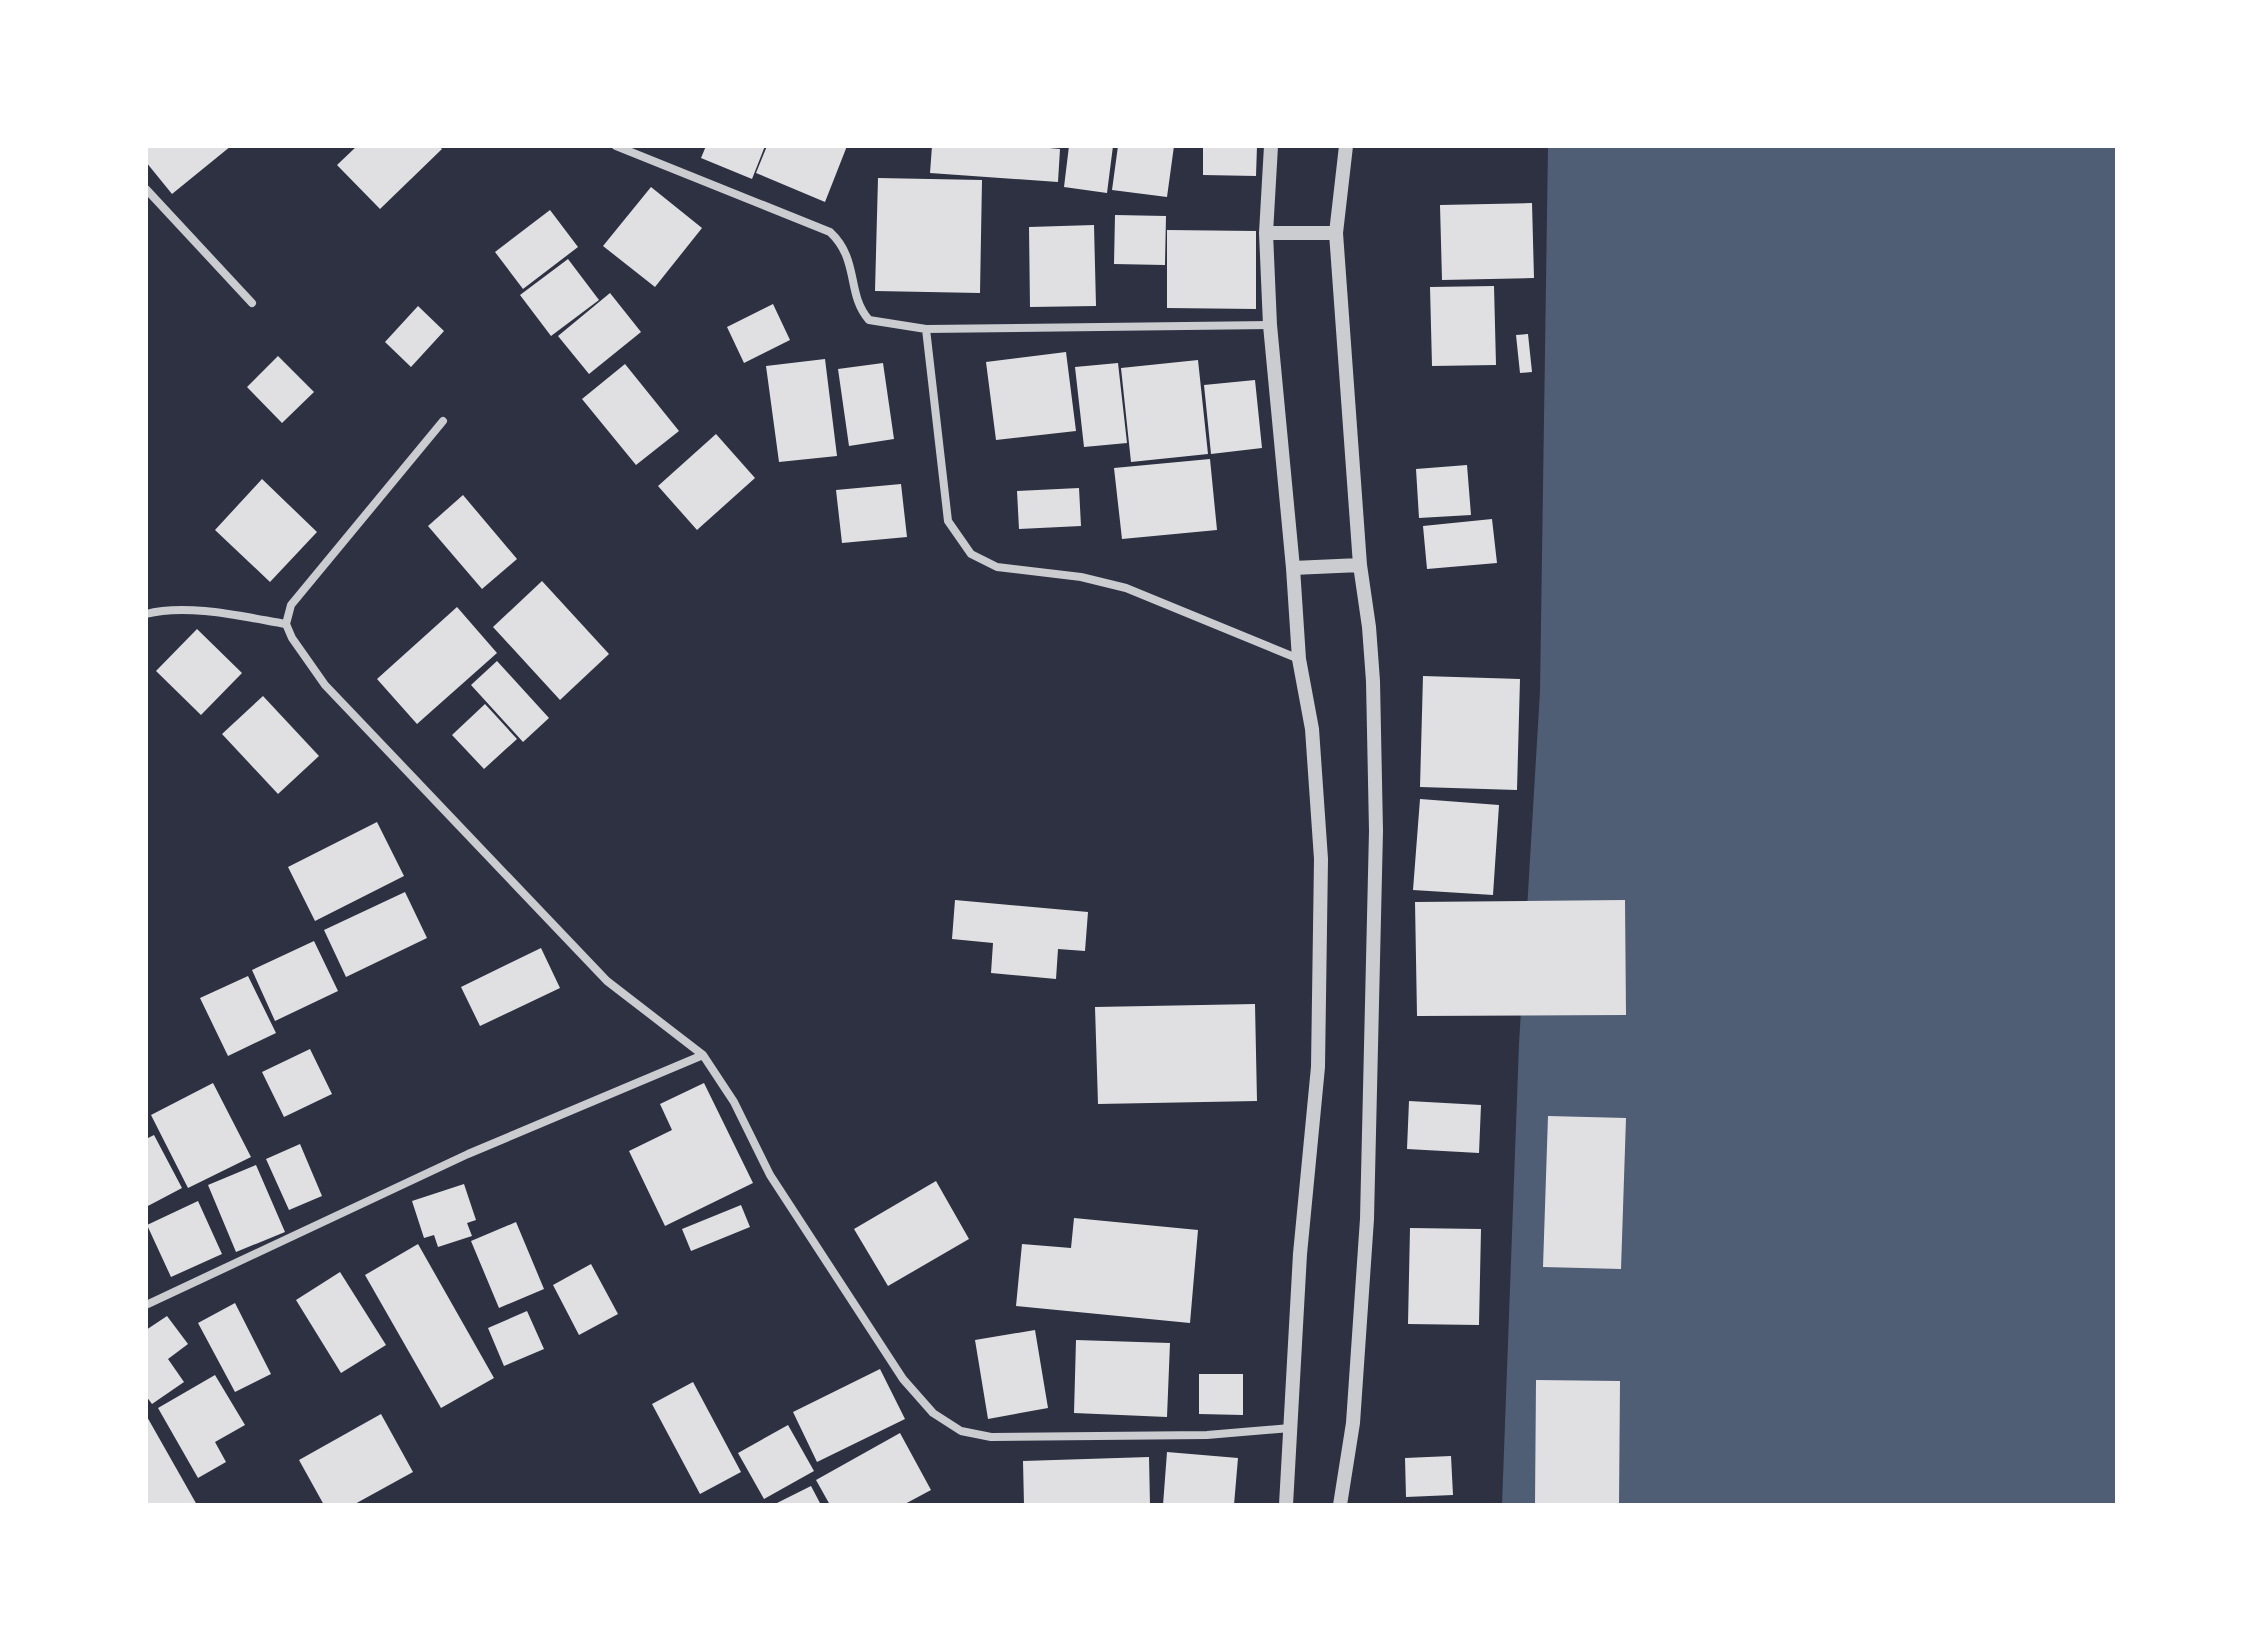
<svg xmlns="http://www.w3.org/2000/svg" width="2263" height="1651" font-family="Figtree,sans-serif">
<style>
.water{fill:#4f5d75}
.building{fill:#e0e0e3}
.lines{fill:none;stroke-linecap:round;stroke-linejoin:round}
.minor{stroke:#caccd0;stroke-width:8}
.tertiary{stroke:#caccd0;stroke-width:14}
</style>
<rect width="100%" height="100%" fill="#2d3142"/>
<path class="water" d="M1548,146H2117V1505H1502L1519,1044L1540,691Z"/>
<path class="building" d="M146,146H231L172,194L146,162Z
M357,146H439L442,149L380,209L337,165Z
M706,146H765L752,179L701,158Z
M767,146H847L825,202L756,173Z
M932,146H1028L1060,149L1058,182L930,173Z
M1069,146H1113L1107,193L1064,187Z
M1118,146H1174L1167,197L1112,190Z
M1203,146H1257L1256,176L1203,175Z
M878,178L982,180L980,293L875,291Z
M651,187L702,228L655,287L603,246Z
M1532,203L1534,278L1442,280L1440,205Z
M550,210L578,247L523,289L495,252Z
M1115,215L1166,216L1165,265L1114,264Z
M1094,225L1096,306L1030,307L1029,227Z
M1167,230L1256,231V309L1167,308Z
M568,259L599,300L551,336L520,295Z
M1494,286L1496,365L1432,366L1430,287Z
M610,293L641,332L589,374L558,336Z
M773,304L790,340L744,363L727,327Z
M418,306L444,331L411,367L385,342Z
M1528,334L1532,372L1520,373L1516,335Z
M1066,352L1076,431L996,440L986,362Z
M278,356L314,392L282,423L247,387Z
M825,359L837,456L779,462L766,366Z
M1198,360L1208,454L1131,462L1121,368Z
M883,363L894,439L849,446L838,369Z
M1118,363L1127,443L1084,447L1075,367Z
M625,364L679,431L636,465L582,399Z
M1255,380L1262,448L1211,454L1204,385Z
M716,434L755,478L697,530L658,486Z
M1210,459L1217,530L1122,539L1114,468Z
M1467,465L1471,515L1419,518L1416,469Z
M262,479L317,532L270,582L215,530Z
M901,484L907,537L842,543L836,490Z
M1079,488L1081,526L1019,529L1017,491Z
M463,495L517,559L482,589L428,526Z
M1492,519L1497,563L1427,569L1423,526Z
M542,581L609,654L560,700L493,627Z
M457,607L497,653L417,724L377,679Z
M197,629L242,673L201,715L156,671Z
M497,661L549,718L523,742L471,685Z
M1423,676L1520,679L1517,790L1420,787Z
M263,696L319,756L278,794L222,734Z
M485,704L517,739L484,769L452,735Z
M1420,799L1499,805L1493,895L1413,890Z
M377,822L404,876L315,921L288,867Z
M405,892L427,938L346,977L324,930Z
M955,900L1088,912L1085,951L1058,949L1056,979L991,973L993,943L952,939Z
M1625,900L1626,1015L1417,1016L1415,902Z
M314,941L338,991L275,1021L252,970Z
M541,948L560,988L480,1026L461,987Z
M248,976L276,1033L228,1056L200,998Z
M1255,1004L1257,1101L1098,1104L1095,1007Z
M310,1049L332,1094L284,1117L262,1072Z
M213,1083L251,1157L188,1188L151,1115Z
M704,1083L753,1183L665,1226L629,1151L672,1130L660,1104Z
M1409,1101L1481,1105L1479,1153L1407,1149Z
M1548,1116L1626,1118L1621,1269L1543,1267Z
M154,1135L182,1188L146,1207V1139Z
M300,1144L322,1196L289,1210L266,1159Z
M256,1165L285,1232L236,1252L208,1185Z
M936,1181L969,1239L888,1286L854,1229Z
M464,1184L476,1220L467,1223L472,1236L438,1247L434,1235L424,1238L412,1201Z
M198,1201L222,1254L171,1277L147,1225Z
M741,1205L750,1227L691,1251L682,1229Z
M1074,1218L1198,1230L1190,1323L1016,1306L1022,1244L1071,1248Z
M516,1222L544,1289L499,1308L471,1241Z
M1410,1228L1481,1229L1479,1325L1408,1324Z
M418,1244L494,1378L441,1408L365,1275Z
M591,1264L618,1314L579,1335L553,1285Z
M340,1272L386,1345L341,1373L296,1300Z
M235,1303L271,1374L235,1392L198,1323Z
M527,1311L544,1349L504,1366L488,1328Z
M167,1316L188,1344L168,1359L184,1382L152,1404L146,1396V1330Z
M1035,1330L1048,1408L988,1419L975,1340Z
M1076,1340L1170,1343L1167,1417L1074,1413Z
M880,1369L905,1419L817,1462L793,1412Z
M1199,1374H1243V1415L1199,1414Z
M215,1375L245,1425L215,1442L226,1462L198,1478L158,1408Z
M1536,1380L1620,1381L1619,1505H1535Z
M693,1382L741,1472L700,1494L652,1404Z
M381,1414L413,1472L353,1505H324L299,1460Z
M146,1415L197,1505H146Z
M788,1425L814,1471L764,1499L738,1453Z
M900,1433L931,1490L903,1505H830L816,1480Z
M1167,1452L1238,1458L1234,1505H1163Z
M1451,1456L1453,1495L1406,1497L1405,1458Z
M1149,1457L1150,1505H1024L1023,1461Z
M811,1486L821,1505H773Z"/>
<g class="lines">
<path class="minor" d="M616,146L830,232C860,260 846,294 869,320L926,329L1270,325
M146,189L252,303
M926,329L948,521L971,554L997,567L1081,577L1126,588L1299,659
M443,421L291,605L286,624L292,638L325,685L607,981L703,1055L734,1102L770,1175L903,1379L933,1413L961,1431L991,1437L1207,1435L1290,1428
M146,614C187,603 245,617 286,624
M146,1305L468,1154L703,1055"/>
<path class="tertiary" d="M1271,146L1266,233L1270,325L1293,568L1299,659L1312,729L1321,859L1318,1067L1300,1254L1286,1505
M1266,233H1336
M1293,568L1360,565
M1340,1505L1353,1423L1367,1219L1376,831L1373,681L1369,627L1360,565L1336,233L1346,146"/>
</g>
<rect width="2263" height="1651" fill="none" stroke="#ffffff" stroke-width="296"/>
</svg>
